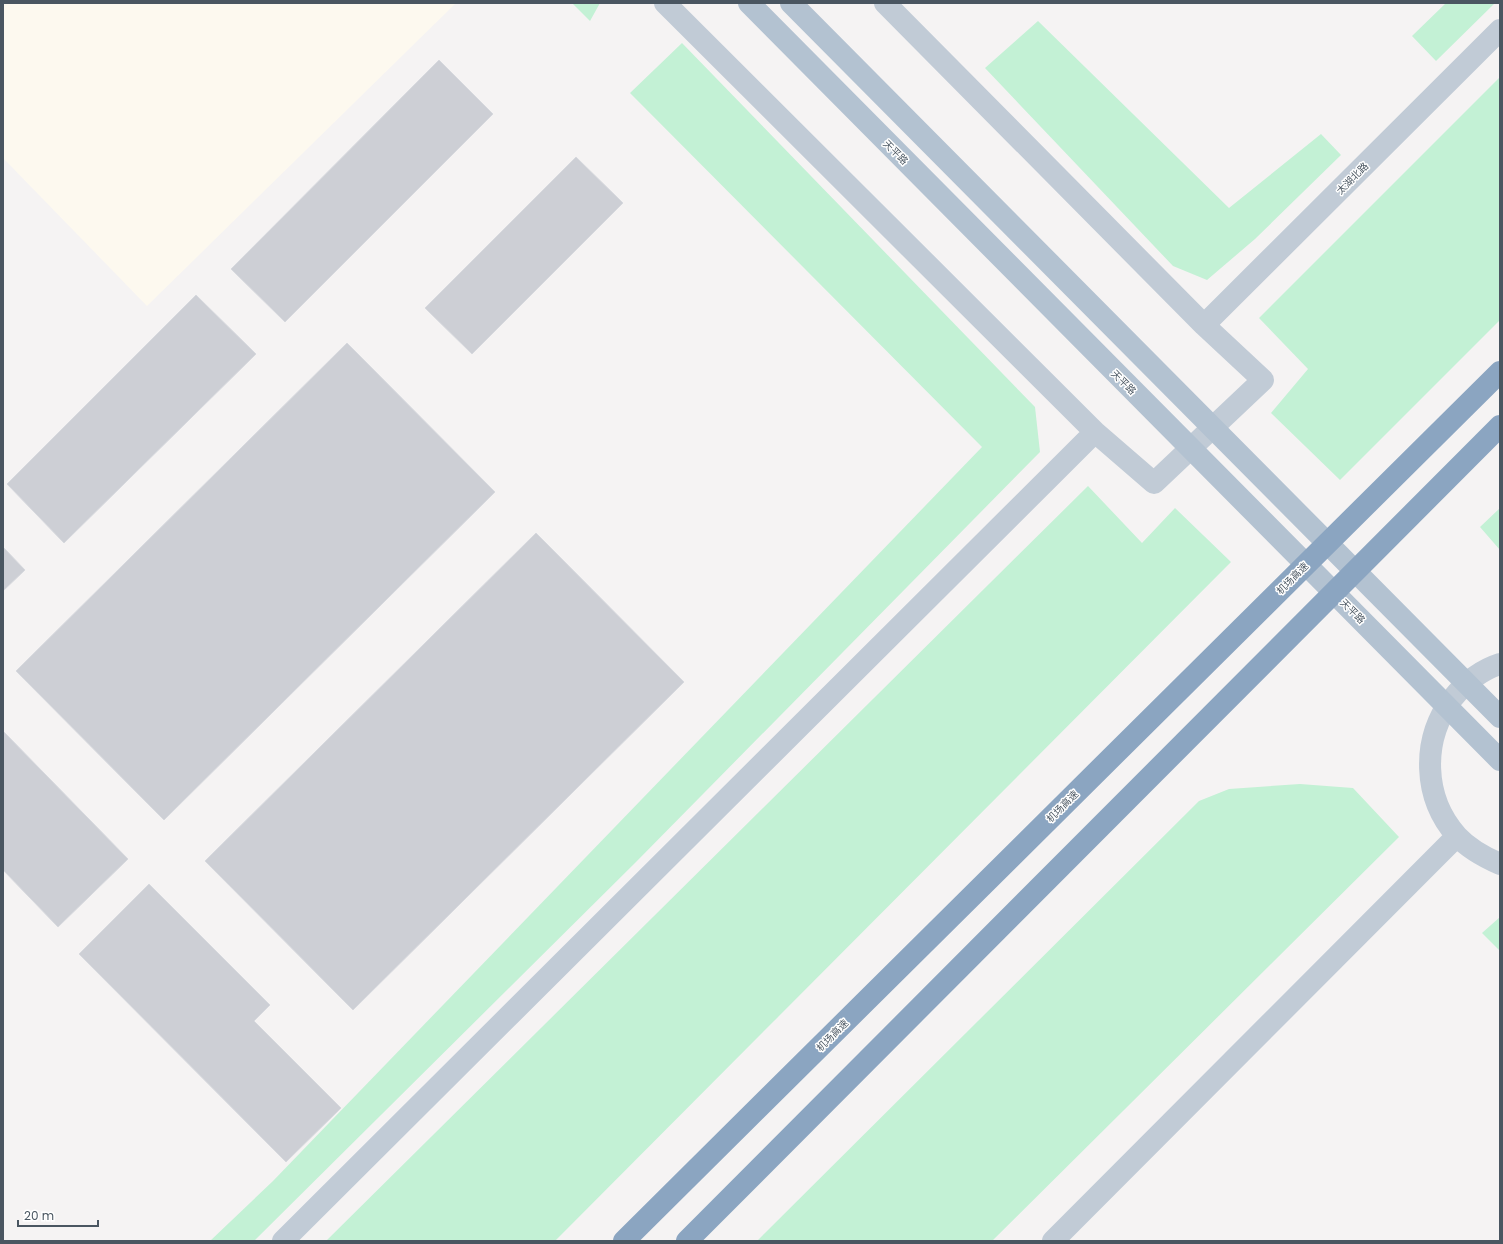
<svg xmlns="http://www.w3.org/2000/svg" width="1503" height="1244" font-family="Poppins,'Noto Sans SC',sans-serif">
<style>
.commercial{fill:#fdf9ef}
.green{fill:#c3f1d5}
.building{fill:#cdcfd5;stroke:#d7d9de}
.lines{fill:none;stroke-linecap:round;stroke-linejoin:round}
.secondary{stroke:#c1cbd6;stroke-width:22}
.primary{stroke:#b3c2d1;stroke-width:22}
.highway{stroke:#8ba5c1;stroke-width:22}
.labels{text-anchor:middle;stroke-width:3;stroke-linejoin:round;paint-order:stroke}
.street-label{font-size:10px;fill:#4a5661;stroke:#fff}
</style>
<rect width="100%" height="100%" fill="#f5f3f3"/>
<path class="commercial" d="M3,3H456L147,306L3,158Z"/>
<path class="green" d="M572,3H600L590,21Z
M1446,3H1495L1436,61L1412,36Z
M1038,21L1229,208L1321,134L1341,155L1255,239L1207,280L1173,266L985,68Z
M682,43L1035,407L1040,452L636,862L254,1241H210L273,1181L982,447L630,93Z
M1500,77V320L1340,480L1271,413L1308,369L1259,318Z
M1088,486L1142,543L1175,508L1231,562L555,1241H326Z
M1500,508V550L1480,527Z
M1300,784L1353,788L1399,837L992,1241H757L1199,801L1229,789Z
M1500,917V951L1482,933Z"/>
<path class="building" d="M439,60L493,114L285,322L231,269Z
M576,157L623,203L472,354L425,308Z
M196,295L256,354L64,543L7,484Z
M347,343L495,492L164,820L16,671Z
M536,533L684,682L353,1010L205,861Z
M3,547L25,570L3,591Z
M3,731L128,859L58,927L3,870Z
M149,884L270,1005L254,1021L341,1108L286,1162L79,954Z"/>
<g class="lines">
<path class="secondary" d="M665,3L1095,432L1154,483L1263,380L1204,325L885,3
M1204,325L1500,30
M1500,664C1481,670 1464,684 1452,699C1421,740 1423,798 1457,836C1469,849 1484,857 1500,864
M283,1241L1095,432
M1053,1241L1457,836"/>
<path class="primary" d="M749,3L1500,760
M791,3L1500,717"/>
<path class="highway" d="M624,1241L1500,372
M687,1241L1500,426"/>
</g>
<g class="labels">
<g class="street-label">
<text transform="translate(896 152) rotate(45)" y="4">天平路</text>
<text transform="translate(1352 178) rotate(-45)" y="4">太湖北路</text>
<text transform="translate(1124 382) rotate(45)" y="4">天平路</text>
<text transform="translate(1292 578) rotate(-45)" y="4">机场高速</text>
<text transform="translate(1353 611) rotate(45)" y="4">天平路</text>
<text transform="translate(1062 806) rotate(-45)" y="4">机场高速</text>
<text transform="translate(832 1035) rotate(-45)" y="4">机场高速</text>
</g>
</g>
<rect width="1503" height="1244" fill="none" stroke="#4a5661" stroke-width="8"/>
<path d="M18 1220v6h80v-6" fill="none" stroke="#4a5661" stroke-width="2"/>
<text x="24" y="1220" font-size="12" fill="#4a5661" stroke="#ffffff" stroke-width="3" paint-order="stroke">20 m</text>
</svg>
